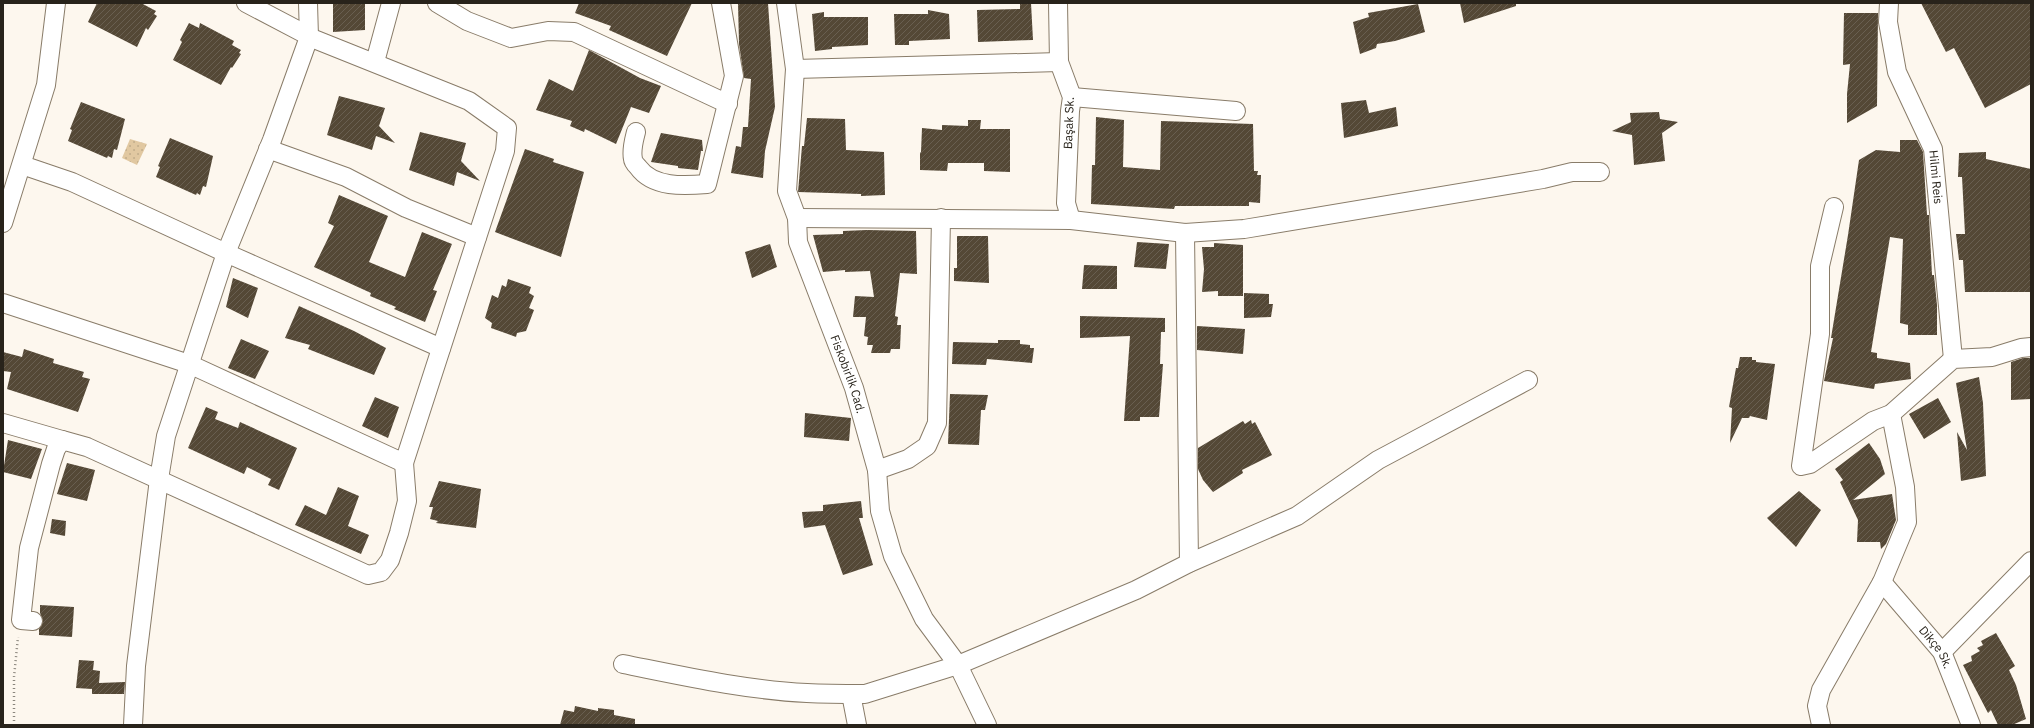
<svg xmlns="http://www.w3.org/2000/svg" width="2034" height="728" font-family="'IBM Plex Sans',sans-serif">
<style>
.park{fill:url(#park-dots)}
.building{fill:url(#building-hatch)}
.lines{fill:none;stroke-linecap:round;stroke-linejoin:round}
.minor-casing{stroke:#897c69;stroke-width:20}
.path{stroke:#8b867d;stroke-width:2.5;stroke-dasharray:1 3;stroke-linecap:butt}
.minor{stroke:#fff;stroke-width:18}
.labels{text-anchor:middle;stroke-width:4;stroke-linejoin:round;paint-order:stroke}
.street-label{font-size:12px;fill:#28231b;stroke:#fff}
</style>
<defs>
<pattern id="park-dots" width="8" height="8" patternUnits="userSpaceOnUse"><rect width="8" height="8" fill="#e1c8a1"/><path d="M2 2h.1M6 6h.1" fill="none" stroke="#c1ac8a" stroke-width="1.8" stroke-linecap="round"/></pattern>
<pattern id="building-hatch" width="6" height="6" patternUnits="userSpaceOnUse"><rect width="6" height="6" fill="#544836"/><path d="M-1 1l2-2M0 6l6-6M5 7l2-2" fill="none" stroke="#695f51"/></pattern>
</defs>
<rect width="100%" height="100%" fill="#fdf7ee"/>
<path class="park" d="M130,139L147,144L137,165L122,158Z"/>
<path class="building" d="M97,3H141L156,11L154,14L157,16L148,30L146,28L137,47L88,22Z
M333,3H365V30L333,32Z
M579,3H692L667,56L609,30L611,26L575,13Z
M738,3H768L775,107L765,151L763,178L731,173L736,146L741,147L743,127H748L751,79L744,78L739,44Z
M1020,3H1031L1033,40L978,42L977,10L1020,9Z
M1460,3H1516V6L1464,23Z
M1921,3H2031V84L1985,108L1954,48L1946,52Z
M1418,4L1425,32L1395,41L1377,44L1376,48L1360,54L1353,22L1369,17L1368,13Z
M928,10L949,14L950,39L909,41V45H895L894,14H928Z
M824,12V17H868V45L832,47V49L815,51L812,14Z
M1844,13H1878L1877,106L1847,123V94L1850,64L1843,65Z
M189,23L199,28L200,23L234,41L232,45L241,50L239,53L241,54L232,68L231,67L221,85L173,60L182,42L180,40Z
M589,50L640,78L661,86L649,113L631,107L616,144L585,129L584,132L570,126L572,121L536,110L549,79L573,91Z
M339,96L385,108L379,126L395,143L376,136L372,150L327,135Z
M1366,100L1369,113L1396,107L1398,126L1344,138L1341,103Z
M81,102L125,119L117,150L114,149L112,158L108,156L107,158L68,141L72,130L70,129Z
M1659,112L1660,119L1678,122L1662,133L1665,161L1634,165L1632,135L1612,131L1631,122L1630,113Z
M1096,117L1124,120L1123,167L1160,170L1161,121L1253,124L1254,171H1258L1257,175H1261L1260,203L1249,202V206H1175L1174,209L1091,204L1092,165H1095Z
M807,118L845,119L846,150L884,152L885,195L861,196V194L798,192L802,146H804Z
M968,120H981L980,129H1010V172L984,171V163H948L947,171L920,170V153L921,152L922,128L942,130V125L968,126Z
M420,132L466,143L461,161L480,181L457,172L454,186L409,170Z
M661,133L702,140L703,151H701L698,170L678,168V166L651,162Z
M170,138L213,156L206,187L203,186L200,195L197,193L196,195L156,177L160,167L158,166Z
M1900,140H1917L1923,152L1927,215H1929L1932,275H1934L1937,305V335H1908V325L1900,323L1903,239L1890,237L1871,352L1877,353V358L1910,363L1911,379L1875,384L1874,389L1824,381L1833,338H1831L1848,235L1859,160L1876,150L1900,152Z
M525,149L554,159L553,162L584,172L561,257L495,232Z
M1986,152V159L2031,169V292H1965L1963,260H1959L1956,234H1965L1962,177H1958L1959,153Z
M339,195L388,216L369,262L405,277L422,232L452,244L433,290L437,291L425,322L394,309L396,307L370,296L371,293L314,267L334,226L328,223Z
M867,230L916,231L917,274L900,273L895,316L898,317L897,325H901L900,349H891L890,353H871L873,345H867L868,337L864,336L866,317H853L855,296L874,297L870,271L845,272V270L823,272L813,235L843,234V231Z
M957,236H988L989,283L954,281V268H957Z
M1137,242L1169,244L1166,269L1134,267Z
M1214,243L1243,245V296H1218V291L1202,292L1204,269L1202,247H1214Z
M770,244L777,267L752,278L745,252Z
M1084,265L1117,266V289H1082Z
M233,278L258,288L248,318L226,307Z
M508,279L531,287L529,293L534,296L529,308L534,310L526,331L517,333L516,337L491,328L492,323L485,318L492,295L498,298L502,285L506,287Z
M1244,293L1269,294V304H1273L1271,317L1244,318Z
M299,306L354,331L386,348L374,375L308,349L310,345L285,338Z
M1080,316L1165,318V332H1161L1160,364H1163L1159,417H1140V421H1124L1130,336L1080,338Z
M1197,326L1245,329L1243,354L1197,350Z
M241,339L269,351L255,379L228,368Z
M998,340H1020V344L1030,345V348H1034L1032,363L987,359L986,365L952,364L953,342L998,343Z
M24,349L54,359L53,363L84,372L82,377L90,379L78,412L7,389L11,372L3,371V352L22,357Z
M1740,357H1752V360H1756V362L1775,364L1767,420L1750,416L1749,418H1742L1730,443L1732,408L1729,407L1736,368H1738Z
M2023,358H2031V399L2011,400V362Z
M1979,377L1983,403L1986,476L1961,481L1957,432L1967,450L1956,383Z
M950,394L988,395L985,410H981L979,445L948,444Z
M375,397L399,407L388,438L362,426Z
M1938,398L1951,422L1924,439L1909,414Z
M206,407L218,412L215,419L238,428L240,422L297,448L279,490L268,485L271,479L247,467L244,474L188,448Z
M805,413L851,418L849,441L804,437Z
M1251,420L1252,424L1255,422L1272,455L1242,470L1243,473L1213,492L1203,480L1198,469V448L1243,421L1245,424Z
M8,440L42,449L31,479L3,472Z
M1869,443L1880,459L1885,474L1853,500L1892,494L1896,520L1886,544L1881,549L1880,542H1857L1858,520L1840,482L1843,480L1835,469Z
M67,463L95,470L87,501L57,494Z
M439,481L481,489L476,528L436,523L438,521L430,519L433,507H429Z
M338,487L359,496L348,526L369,535L361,554L295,525L305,505L326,515Z
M1799,491L1821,510L1796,547L1767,518Z
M861,501L863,518H859L873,565L843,575L825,525L804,528L802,512L823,511V505Z
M52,519L66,521L65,536L50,533Z
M40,605L74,607L72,637L39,635V629L43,621L40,613Z
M1996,633L2015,666L2009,670L2016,685L2026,719L2012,725H1998L1991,710L1988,713L1963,665L1972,661L1971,656L1980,651L1977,648L1983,645L1981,641Z
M79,660L94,661L93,670L100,671L99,683L125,682L124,694H92V689L76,688Z
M575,706L598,711V708L614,710V715L635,719V725H560L564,710L574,712Z"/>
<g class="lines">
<defs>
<g id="minor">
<path d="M246,3L307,35"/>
<path d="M437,3L467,21L511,38L548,31L574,32L728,104"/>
<path id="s1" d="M786,3L795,69L787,191L797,218L798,242L854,388L877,470L880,511L893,556L924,619L958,665L987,725"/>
<path d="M1058,3L1059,62L1072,97L1070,111L1066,203L1071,220"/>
<path id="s2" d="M1889,3L1888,22L1897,72L1933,149L1953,359"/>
<path d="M375,62L391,3"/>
<path d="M795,69L1059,62"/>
<path d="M1072,97L1236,111"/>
<path d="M636,132C634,140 631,150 633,159C633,162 636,165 638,167C653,188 684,186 707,184L734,76L721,3"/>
<path d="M268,149L346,177L406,208L477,237"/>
<path d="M22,165L72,182L226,253L441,348"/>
<path d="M1834,207L1820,266V334L1801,466L1810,464L1873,421L1891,414L1953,359L1992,357L2021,348L2031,347"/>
<path d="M797,218L1071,220L1185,233L1244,229L1543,179L1572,172H1600"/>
<path d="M3,223L46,85L56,3"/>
<path d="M1185,233L1189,563"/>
<path d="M3,303L189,364L404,463L505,151L507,128L469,101L309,37"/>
<path d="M3,423L62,440"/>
<path d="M877,470L908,459L927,446L937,423L941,218"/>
<path id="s3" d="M1882,582L1942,652L1971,725"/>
<path d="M33,621L21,620L29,548L51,464L56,449L62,440L87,447L368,575L381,572L390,560L399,533L407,501L404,463"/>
<path d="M1942,652L2031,561"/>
<path d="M623,664C683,676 745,690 807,693C826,694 846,694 865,694L958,665L1136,590L1189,563L1297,516L1378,460L1528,380"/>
<path d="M851,694L857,725"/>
<path d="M133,725L136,666L159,479L166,436L226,253L272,140L309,37L308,3"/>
<path d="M1821,725L1817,706L1821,690L1882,582L1907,522L1905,487L1891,414"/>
</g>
</defs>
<use href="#minor" class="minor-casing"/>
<path class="path" d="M14,725V677L18,637"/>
<use href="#minor" class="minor"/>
</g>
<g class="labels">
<g class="street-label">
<text transform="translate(1069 123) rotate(-88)" y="4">Başak Sk.</text>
<text dy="4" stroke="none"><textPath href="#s2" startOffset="183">Hilmi Reis</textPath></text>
<text dy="4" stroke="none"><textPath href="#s1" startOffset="383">Fiskobirlik Cad.</textPath></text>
<text dy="4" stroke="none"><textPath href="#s3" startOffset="85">Dikçe Sk.</textPath></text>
</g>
</g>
<rect width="2034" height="728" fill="none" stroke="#28231b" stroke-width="8"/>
</svg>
